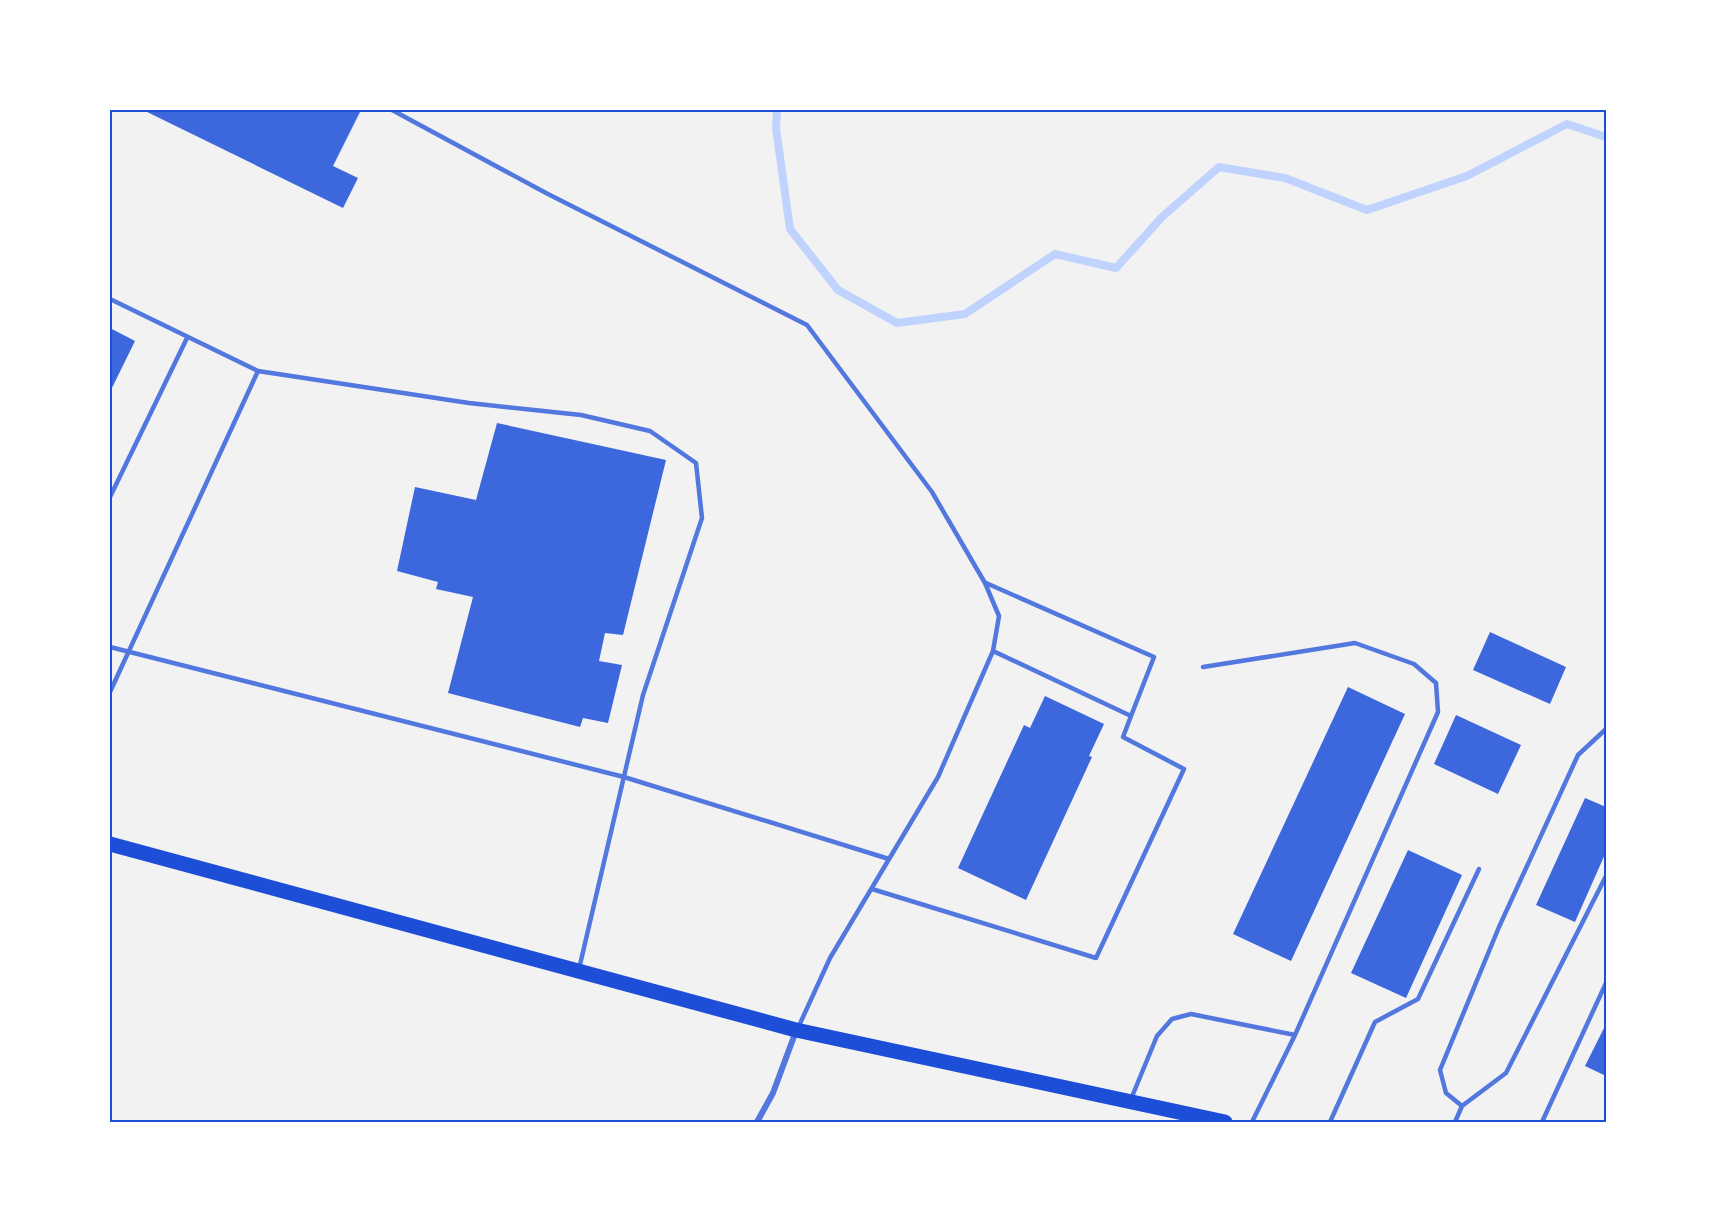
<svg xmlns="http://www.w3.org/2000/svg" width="1716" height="1232" font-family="Lato,sans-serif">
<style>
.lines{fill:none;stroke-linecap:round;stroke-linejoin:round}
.stream{stroke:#bfd3fe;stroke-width:8}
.building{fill:#3d67dc}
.service{stroke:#5277de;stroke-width:4.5}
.minor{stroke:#5277de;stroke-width:6}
.primary{stroke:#1d4ed8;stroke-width:15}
.neatline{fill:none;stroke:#1d4ed8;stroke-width:2}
</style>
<rect width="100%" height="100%" fill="#f2f2f2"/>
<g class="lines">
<path class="stream" d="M777,110L776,128L790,229L838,290L897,323L965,314L1055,254L1116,268L1162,217L1219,167L1285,178L1367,210L1467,176L1567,124L1606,137"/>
</g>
<path class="building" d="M143,110H361L333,166L358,178L343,208Z
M110,328L135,341L110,392Z
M497,423L666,460L623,635L605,633L599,661L622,665L608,723L583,718L580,727L448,693L473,597L436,589L438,582L397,571L415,487L476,500Z
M1490,632L1566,667L1550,704L1473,670Z
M1348,687L1405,714L1291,961L1233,934Z
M1045,696L1104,724L1089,756L1092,757L1026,900L958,868L1024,725L1030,728Z
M1456,715L1521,745L1498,794L1434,764Z
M1585,798L1606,807V852L1575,922L1536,905Z
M1408,850L1462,875L1406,998L1351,973Z
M1606,1024V1076L1585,1066Z"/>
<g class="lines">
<path class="service" d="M392,110L546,193L807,325L932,492L985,583L999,616L993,651L938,777L830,958L798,1028
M110,299L258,371
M110,497L187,338
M986,583L1154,657L1131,716
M110,647L624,777L889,859
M1203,667L1355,643L1414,664L1436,683L1438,712L1295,1035L1252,1122
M110,692L258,371L469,403L581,415L650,431L696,463L702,518L643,695L579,969
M872,889L1096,958L1184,769L1123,737L1131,716L993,651
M1131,1099L1157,1036L1172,1019L1191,1014L1295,1035
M1462,1106L1446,1093L1440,1070L1499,927L1578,755L1606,729
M1330,1122L1375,1022L1418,999L1479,869
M1455,1122L1462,1106L1506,1073L1606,876
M1542,1122L1606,983"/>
<path class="minor" d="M757,1122L773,1093L796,1031"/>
<path class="primary" d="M110,844L796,1030L1225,1122"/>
</g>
<rect width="1716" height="1232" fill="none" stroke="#ffffff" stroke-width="222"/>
<rect x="111" y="111" width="1494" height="1010" class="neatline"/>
</svg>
